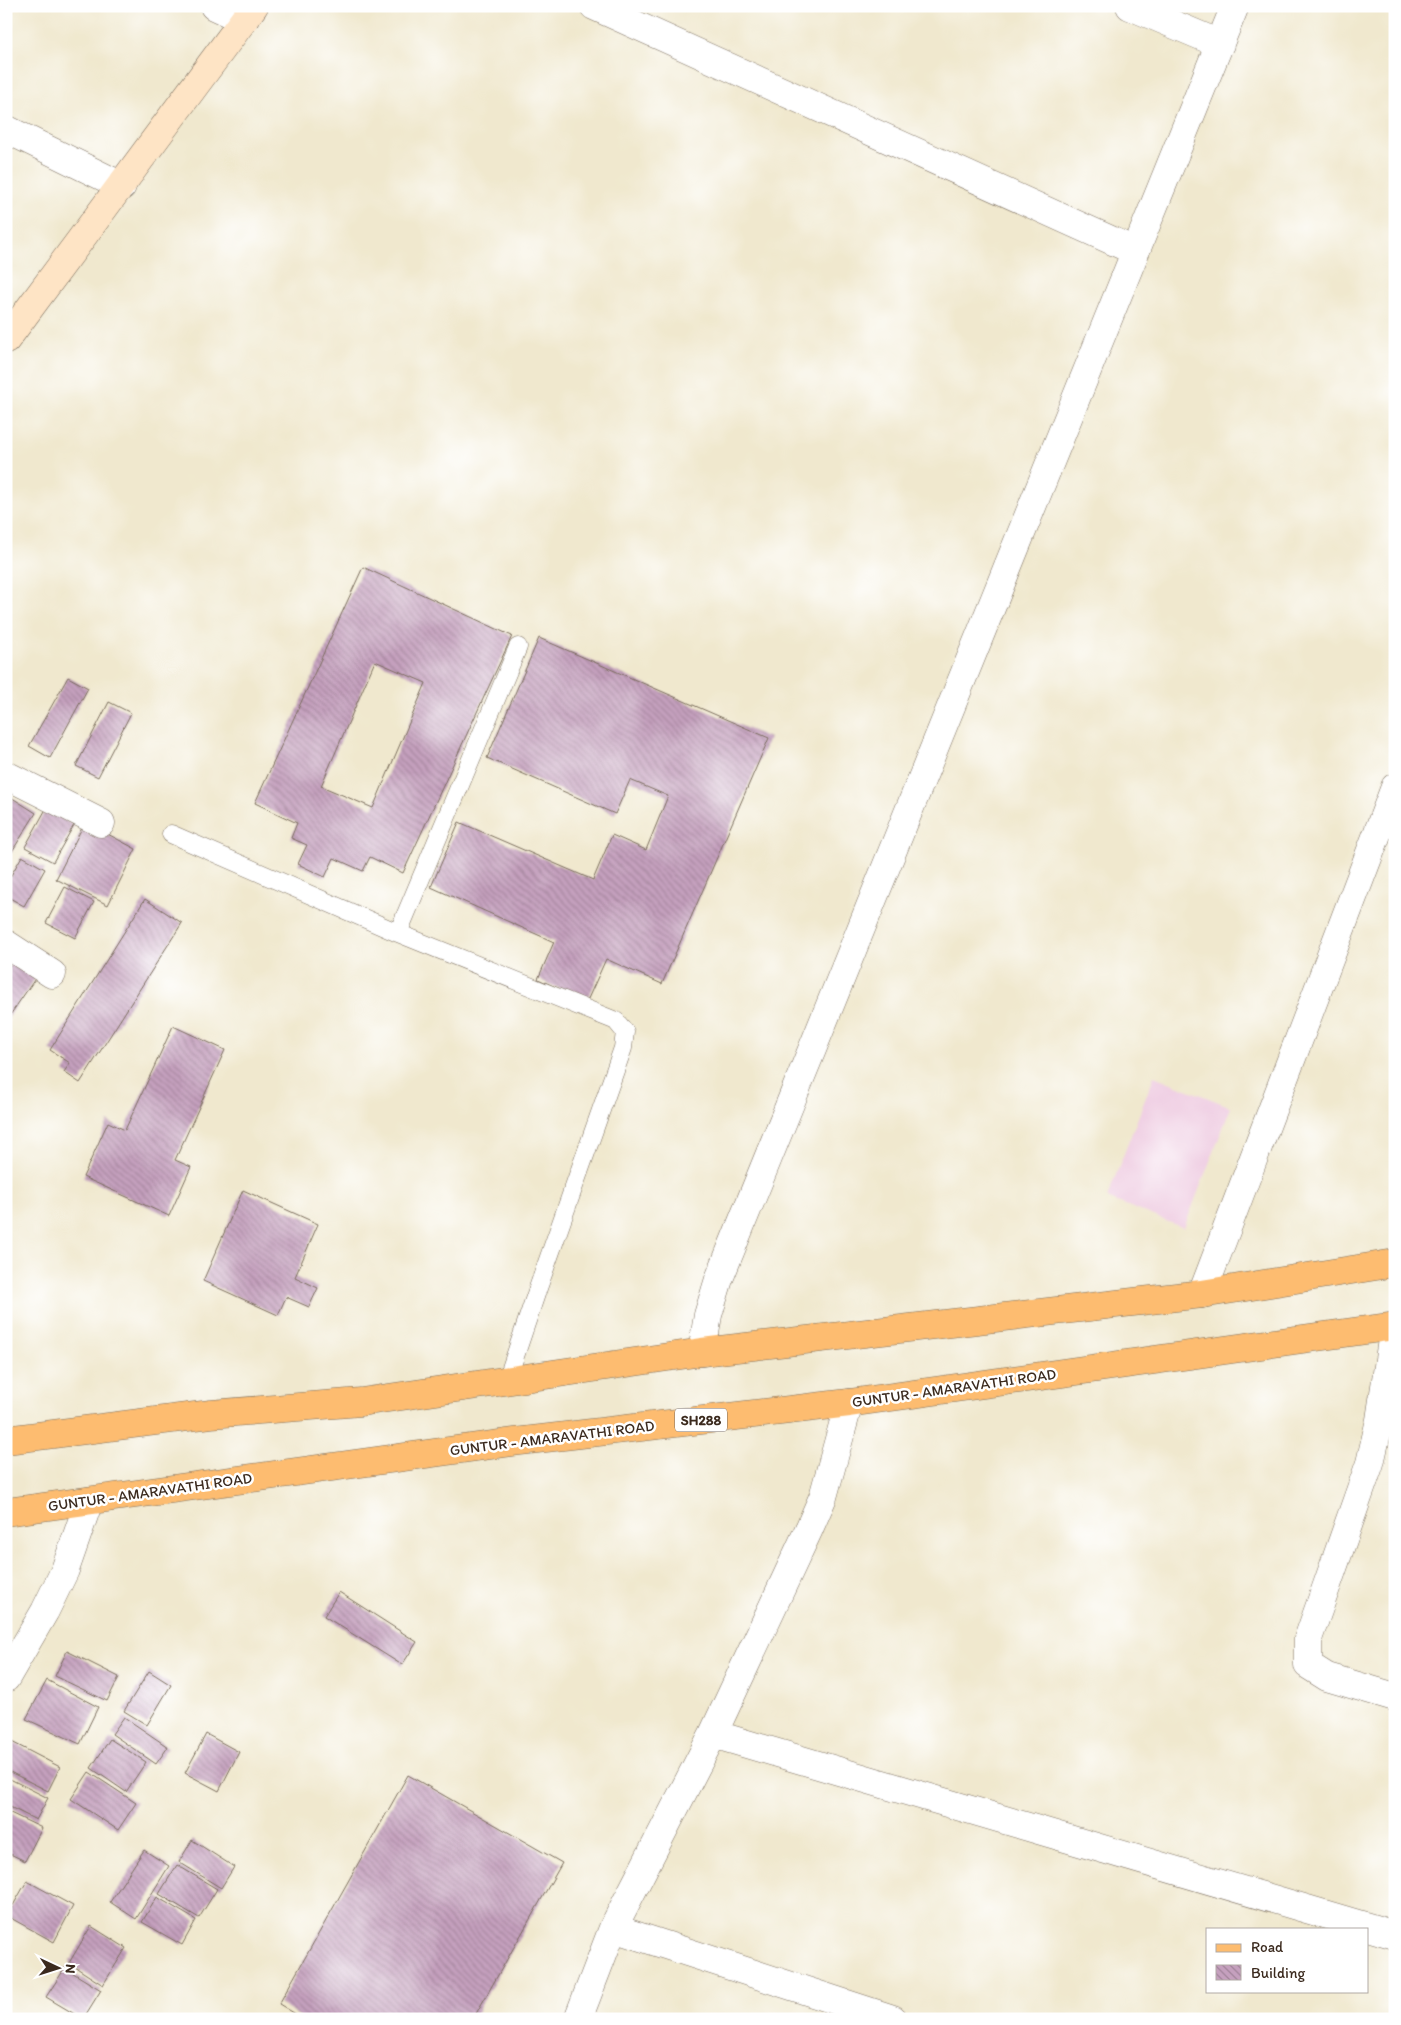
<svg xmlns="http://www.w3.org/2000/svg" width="1401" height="2025" font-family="Itim,sans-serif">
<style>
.built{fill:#f0d0e4}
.building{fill:url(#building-back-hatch);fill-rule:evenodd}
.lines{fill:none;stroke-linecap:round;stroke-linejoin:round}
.lane-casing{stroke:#7a6c5c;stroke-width:19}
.street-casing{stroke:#7a6c5c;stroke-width:29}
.secondary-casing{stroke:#7a6c5c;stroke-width:29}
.primary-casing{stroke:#7a6c5c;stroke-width:29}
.lane{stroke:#fff;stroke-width:18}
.street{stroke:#fff;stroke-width:28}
.secondary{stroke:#fee4c5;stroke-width:28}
.primary{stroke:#fdbc6f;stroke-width:28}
.labels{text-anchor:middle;stroke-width:5;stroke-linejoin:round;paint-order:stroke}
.shield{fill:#fff;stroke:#766a62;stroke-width:1}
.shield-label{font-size:14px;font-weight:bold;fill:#3b2a1e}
.street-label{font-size:15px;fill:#3b2a1e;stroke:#fff}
</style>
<defs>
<pattern id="building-back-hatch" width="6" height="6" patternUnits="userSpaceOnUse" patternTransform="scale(1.25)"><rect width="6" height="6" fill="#c5a0be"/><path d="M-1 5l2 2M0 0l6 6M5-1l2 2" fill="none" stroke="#a1839a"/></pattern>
</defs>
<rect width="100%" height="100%" fill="#fff"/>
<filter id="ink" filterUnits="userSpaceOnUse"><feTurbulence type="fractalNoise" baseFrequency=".02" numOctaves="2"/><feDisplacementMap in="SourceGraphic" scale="10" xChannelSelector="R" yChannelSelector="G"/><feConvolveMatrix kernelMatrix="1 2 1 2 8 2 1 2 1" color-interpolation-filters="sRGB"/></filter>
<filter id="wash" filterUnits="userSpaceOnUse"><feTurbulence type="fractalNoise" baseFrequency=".0096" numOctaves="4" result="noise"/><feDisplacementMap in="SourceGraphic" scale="20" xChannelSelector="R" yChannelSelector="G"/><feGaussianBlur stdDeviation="1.12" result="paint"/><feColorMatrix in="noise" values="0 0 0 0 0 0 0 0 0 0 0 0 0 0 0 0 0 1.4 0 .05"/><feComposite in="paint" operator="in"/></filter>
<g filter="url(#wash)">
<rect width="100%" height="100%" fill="#f0e8ce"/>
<path class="built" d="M1154,1076L1231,1107L1184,1228L1107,1198Z"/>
<g id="blocks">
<path class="building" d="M363,567L512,636L403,873L370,857L363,871L334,858L325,877L298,864L307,845L291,838L297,823L255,803ZM375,661L426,683L373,808L321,786Z
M539,638L769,738L662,984L606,959L587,1001L538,979L554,942L431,887L459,822L593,880L612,835L646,850L668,796L630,780L615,814L487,758Z
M68,677L88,688L50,758L29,746Z
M109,702L131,713L98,777L76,766Z
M6,794L36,813L6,861Z
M46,809L74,825L53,862L25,847Z
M85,822L136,849L108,905L56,879Z
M22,856L45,869L24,906L6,896V884Z
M65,887L94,902L75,938L46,923Z
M145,899L182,923L80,1083L64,1072L70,1063L50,1050Z
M16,957L39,973L6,1021V971Z
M173,1026L225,1050L175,1160L191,1167L169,1216L83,1177L108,1122L125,1130Z
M243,1190L318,1224L295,1277L318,1288L309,1307L286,1297L278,1315L203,1281Z
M339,1592L417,1642L402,1665L324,1616Z
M67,1651L119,1677L107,1701L55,1676Z
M149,1671L171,1685L147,1725L124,1711Z
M47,1680L98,1707L80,1744L26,1719Z
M124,1717L168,1747L156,1764L112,1734Z
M206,1734L239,1752L219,1791L185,1773Z
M6,1739L60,1767L48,1791L6,1770Z
M110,1739L146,1762L126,1792L91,1768Z
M89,1772L136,1803L118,1830L71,1799Z
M408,1775L562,1863L473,2019H304L279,2004Z
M6,1777L48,1798L36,1820L6,1805Z
M6,1811L42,1828L25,1861L6,1852Z
M192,1840L234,1867L221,1888L179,1862Z
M144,1850L169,1866L136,1919L110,1902Z
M177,1865L217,1889L199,1918L159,1894Z
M27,1881L73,1906L54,1942L7,1916Z
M157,1897L196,1920L182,1945L142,1922Z
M91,1926L126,1948L103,1985L69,1963Z
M65,1968L101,1990L83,2019L46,1997Z"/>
</g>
</g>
<g filter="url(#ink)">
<use href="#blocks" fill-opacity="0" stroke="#7a6c5c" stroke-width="1"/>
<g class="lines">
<defs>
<path id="lane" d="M171,834L398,933L616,1021L625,1032L623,1048L537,1291L507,1380
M398,933L518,647"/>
<path id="street" d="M214,6L244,20
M594,6L1135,251
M1130,6L1220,44
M6,129L122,186
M6,775L101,823
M6,944L52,974
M1202,1294L1395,787
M1394,1326L1380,1420L1370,1463L1308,1639V1665L1327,1677L1395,1697
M702,1352L708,1315L719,1279L1235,6
M849,1403L823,1497L809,1529L713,1734L613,1928L893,2019
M6,1678L45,1611L65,1570L89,1501
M713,1734L1395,1935
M578,2019L613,1928"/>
<path id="secondary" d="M6,340L254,6"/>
<path id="primary" d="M6,1440L211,1414L361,1402L702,1352L1202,1294L1395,1263
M6,1512L513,1442L849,1403L1395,1326"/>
</defs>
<use href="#lane" class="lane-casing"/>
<use href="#street" class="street-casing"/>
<use href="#secondary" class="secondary-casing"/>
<use href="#primary" class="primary-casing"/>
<use href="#lane" class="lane"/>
<use href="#street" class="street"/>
<use href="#secondary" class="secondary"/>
<use href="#primary" class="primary"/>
</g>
</g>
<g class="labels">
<rect class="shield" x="675" y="1408.5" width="52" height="23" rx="4"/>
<g class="shield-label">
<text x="701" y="1425">SH288</text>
</g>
<g class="street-label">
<text transform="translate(954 1388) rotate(-8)" y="5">GUNTUR - AMARAVATHI ROAD</text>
<text transform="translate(552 1438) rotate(-7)" y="5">GUNTUR - AMARAVATHI ROAD</text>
<text transform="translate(150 1492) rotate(-8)" y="5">GUNTUR - AMARAVATHI ROAD</text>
</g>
</g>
<rect width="1401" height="2025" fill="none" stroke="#fff" stroke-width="25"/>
<rect x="1206" y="1928" width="162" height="65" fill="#ffffff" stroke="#b1aaa5"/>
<rect x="1216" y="1944" width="25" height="8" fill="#fdbc6f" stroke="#b1aaa5"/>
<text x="1251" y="1952" font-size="15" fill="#3b2a1e">Road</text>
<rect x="1216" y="1965" width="25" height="15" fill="url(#building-back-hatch)" stroke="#b1aaa5"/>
<text x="1251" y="1978" font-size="15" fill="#3b2a1e">Building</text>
<g transform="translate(58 1968) rotate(94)" stroke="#ffffff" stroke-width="4" paint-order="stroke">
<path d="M0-4L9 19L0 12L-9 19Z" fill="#3b2a1e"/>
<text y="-8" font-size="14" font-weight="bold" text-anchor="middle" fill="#3b2a1e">N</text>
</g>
</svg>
